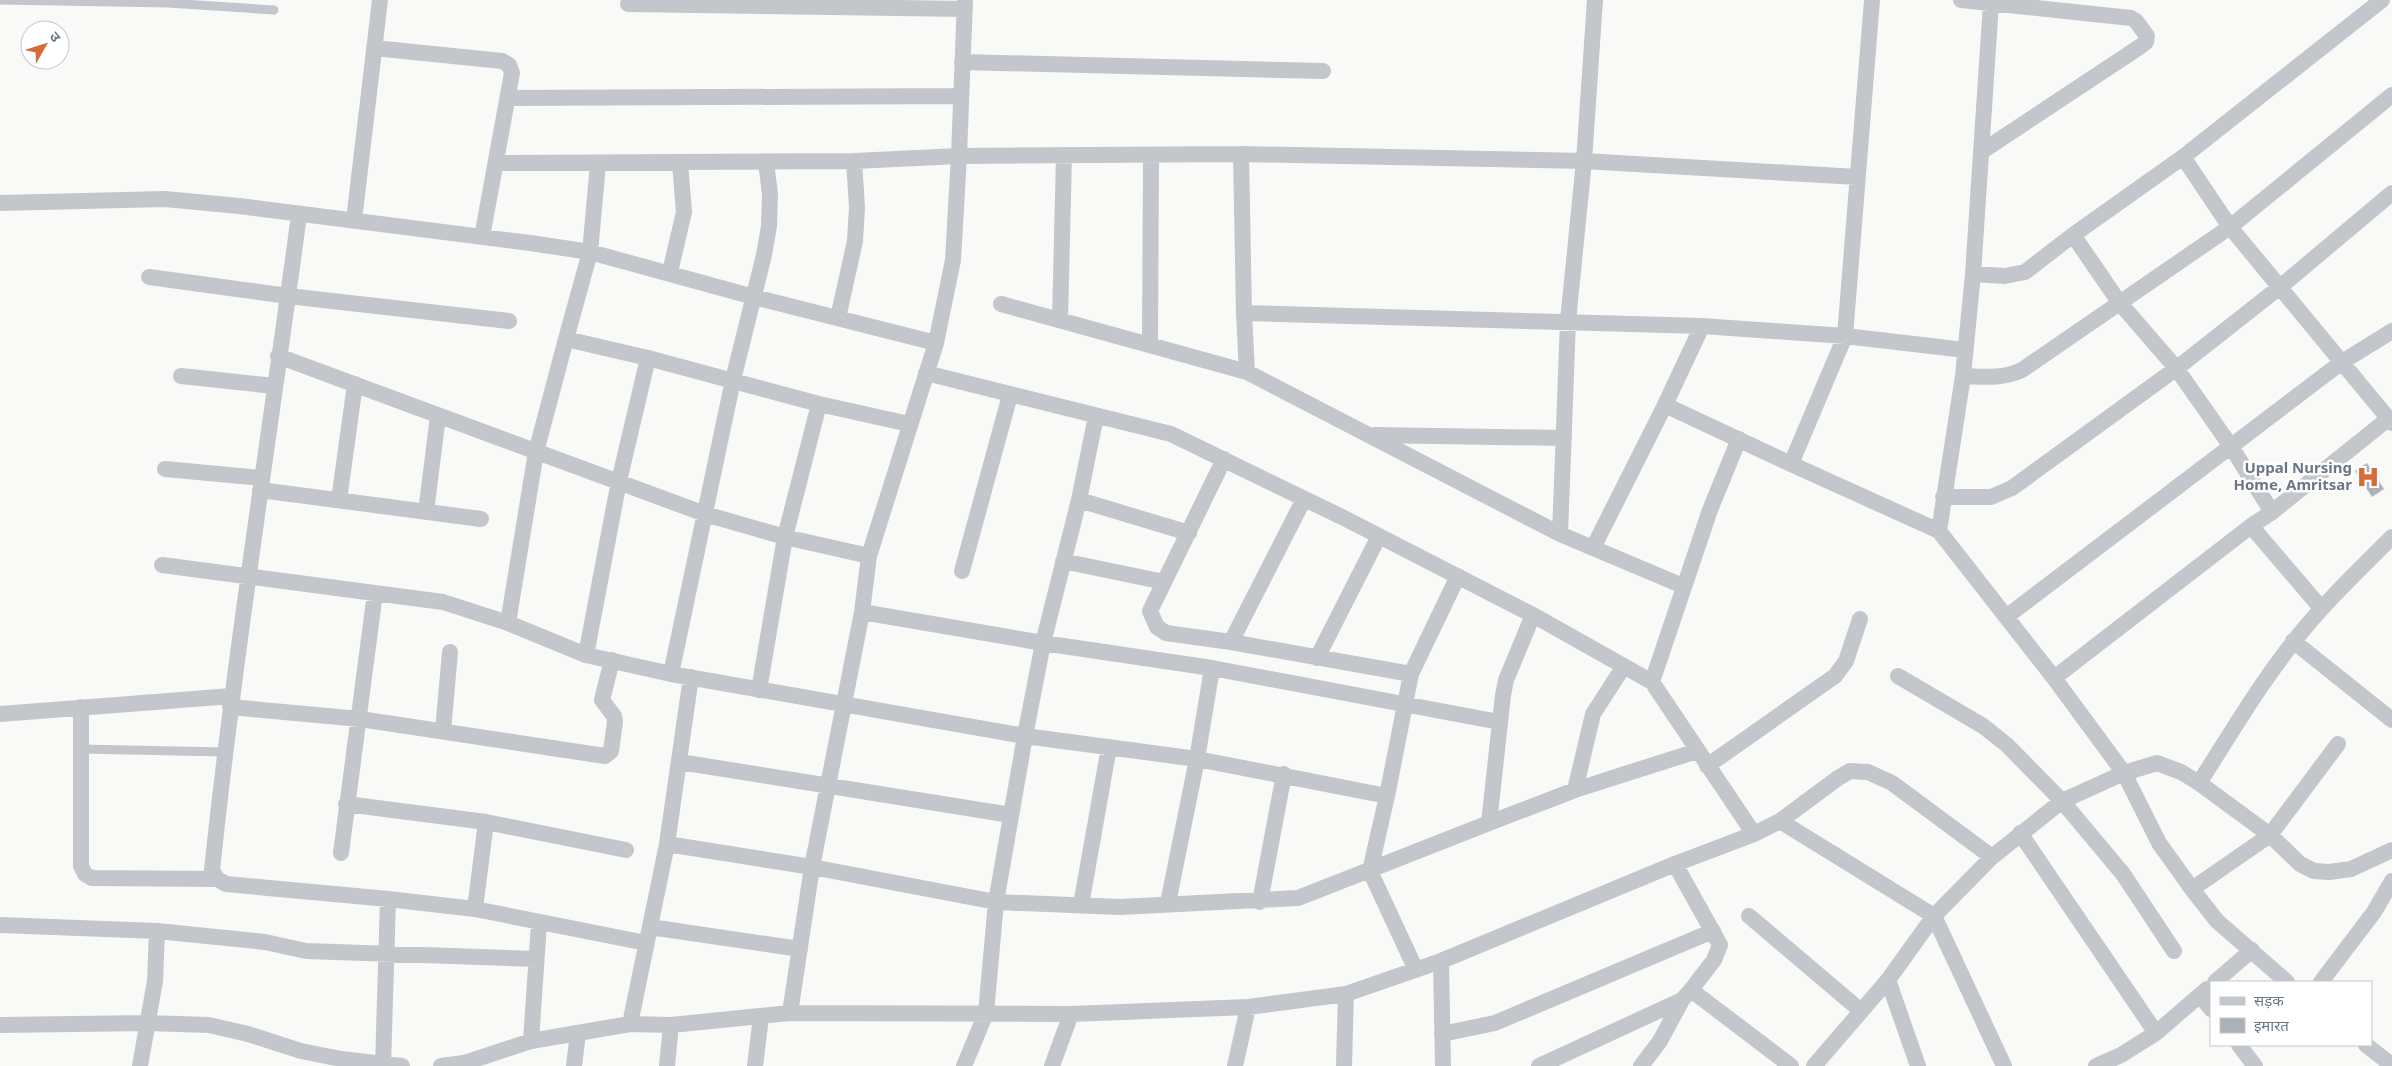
<svg xmlns="http://www.w3.org/2000/svg" width="2392" height="1066" font-family="'Noto Sans','Noto Sans Devanagari',sans-serif">
<style>
.building{fill:#aab1b7;stroke:#dadbd9}
.lines{fill:none;stroke-linecap:round;stroke-linejoin:round}
.service{stroke:#c3c6ca;stroke-width:9}
.minor{stroke:#c3c6ca;stroke-width:16}
.labels{text-anchor:middle;stroke-width:5;stroke-linejoin:round;paint-order:stroke}
.poi-label{font-size:15px;font-weight:bold;fill:#6a7785;stroke:#fff;text-anchor:end}
</style>
<rect width="100%" height="100%" fill="#f9f9f7"/>
<path class="building" d="M2367,463L2384,489L2372,497L2355,471Z"/>
<g class="lines">
<path class="service" d="M0,0L168,3L274,10
M81,749L225,752"/>
<path class="minor" d="M1872,0L1845,336L1791,464L1939,531
M1961,0L2131,18L2136,21L2147,36L2146,42L2141,46L1981,152
M1991,3L1973,274L1963,376L1939,531L2054,678L2124,773L2159,843L2192,889L2217,921L2287,982
M628,4L965,9
M374,48L502,61L509,65L512,73L482,237
M962,62L1323,71
M509,98L960,96
M1241,154L1244,313
M2183,157L2382,0
M497,163L854,161L959,156L1241,154L1584,161L1857,177
M598,164L590,252L566,339L648,358L819,404
M0,203L165,199L239,206L530,243L590,252L754,297L936,343
M299,215C270,433 235,651 212,870L217,879L226,884L388,899L383,1066
M354,220L380,0
M670,272L684,212L680,163
M1973,274L2005,276L2025,272L2073,235L2183,157L2230,227L2392,423
M149,277L288,296L509,321
M1001,304L1247,372L1560,534L1568,321L1584,161L1595,0
M838,318L855,241L857,207L854,161
M1060,320L1064,155
M1702,326L1665,405L1791,464
M1150,344L1151,155
M278,356L705,514L785,537L869,556
M1247,372L1244,313L1702,326L1845,336L1965,350
M926,373L1171,434L1344,518L1533,615L1652,682L1754,834
M181,376L274,386
M1963,376C1985,377 2002,379 2022,370L2230,227L2392,95
M1375,435L1564,438
M1224,459L1150,611L1157,627L1166,633L1231,642L1304,499
M165,469L262,478
M260,490L481,519
M1943,497H1991L2012,488L2177,368L2280,287L2392,193
M339,500L355,384
M1079,500L1189,533
M426,512L438,416
M2272,512L2388,419
M2251,526L2321,608
M1560,534L1593,548L1665,405
M1593,548L1683,586
M1063,561L1164,582
M162,565L443,602L508,623L586,655L671,674L1025,736L1197,759L1387,796L1370,871L1416,970
M962,571L1010,395
M862,612L1043,643L1212,668L1499,722
M2006,617L2342,362L2392,331
M508,623L536,452L566,339
M2293,641L2392,720
M1231,642L1411,674
M586,655L619,481L648,358
M1317,658L1379,536
M671,674L733,380L764,255L769,226L770,194L766,162
M1898,676L1983,726L2007,745L2062,801L2123,874L2174,951
M2054,678L2251,526L2272,512L2230,445L2176,368L2119,302L2073,235
M1652,682L1710,510L1739,439
M759,690L785,537L819,404L909,424
M81,707V866L85,874L92,878L217,879
M230,707L360,719L605,756L611,751L615,722L614,716L602,700L612,660
M0,714L232,696
M443,731L450,652
M680,762L1011,815
M1707,766L1835,676L1846,661L1860,619
M2199,783C2230,735 2259,685 2295,640C2324,603 2359,570 2392,537
M1575,790L1593,714L1624,666
M1387,796L1411,674L1458,576
M346,804L486,822L626,850
M1780,821L1934,916L2004,1066
M1489,823L1575,790L1697,751
M2020,833L2156,1033L2121,1055L2096,1066
M667,844L812,867L996,902L1120,907L1298,898L1489,823L1503,695L1506,680L1533,615
M341,853L375,593
M1675,864L1720,945L1714,960L1691,990L1791,1066
M2192,889L2270,835L2338,744
M388,899L475,909L646,943
M1260,902L1284,774
M1168,903L1197,759L1212,668
M1081,905L1109,747
M475,909L486,822
M1749,916L1861,1011
M0,925L157,931L155,981L140,1066
M650,927L800,949
M157,931L265,942L306,951L536,959
M1441,961L1443,1066
M1888,980L1918,1066
M2215,982L2252,950
M2321,982L2374,912L2392,881
M2207,989L2200,995L2211,1009
M790,1013L812,867L862,612L869,556L936,343L953,260L959,156L965,0
M630,1024L667,844L691,677
M0,1025L148,1023L209,1025L248,1034L301,1051L341,1059L402,1066
M2156,1033L2200,995
M1442,1034L1495,1023L1713,931
M531,1041L539,923
M2239,1045L2255,1066
M2366,1045L2392,1065
M441,1066L464,1063L531,1041L630,1024L671,1025L790,1013L1071,1014L1248,1007L1346,994L1441,961L1675,864L1754,834L1780,821L1838,778L1850,771L1868,772L1892,783L1992,857L2062,801L2124,773L2157,763L2181,772L2199,783L2270,835L2300,864L2314,871L2329,872L2351,869L2392,850
M574,1066L578,1033
M667,1066L671,1025
M755,1066L761,1017
M964,1066L986,1013L996,902L1025,736L1043,643L1079,500L1096,416
M1052,1066L1071,1014
M1235,1066L1248,1007
M1344,1066L1346,994
M1539,1066L1682,1000L1691,990
M1641,1066L1660,1041L1682,1000
M1814,1066L1888,980L1934,916L1992,857"/>
</g>
<defs>
<symbol id="hospital-bare" viewBox="-9 -9 18 18"><path d="M-5-5h3v3.5h4V-5h3V5h-3V1.5h-4V5h-3Z" fill="#d76a39" stroke="#fff" stroke-width="2.5" paint-order="stroke"/></symbol>
</defs>
<g fill-rule="evenodd">
<use href="#hospital-bare" x="2352" y="461" width="32" height="32"/>
</g>
<g class="labels">
<g class="poi-label">
<text x="2352" y="473">Uppal Nursing<tspan x="2352" dy="17">Home, Amritsar</tspan></text>
</g>
</g>
<rect x="2210" y="981" width="162" height="65" fill="#ffffff" stroke="#c3c9ce"/>
<rect x="2220" y="997" width="25" height="8" fill="#c3c6ca" stroke="#c3c9ce"/>
<text x="2254" y="1006" font-size="15" fill="#6a7785">सड़क</text>
<rect x="2220" y="1018" width="25" height="15" fill="#aab1b7" stroke="#c3c9ce"/>
<text x="2254" y="1031" font-size="15" fill="#6a7785">इमारत</text>
<g transform="translate(45 45) rotate(51)"><circle r="24" fill="#ffffff" stroke="#c3c9ce"/>
<path d="M0-4L9 19L0 12L-9 19Z" fill="#d76a39"/>
<text y="-8" font-size="14" font-weight="bold" text-anchor="middle" fill="#6a7785">उ</text>
</g>
</svg>
